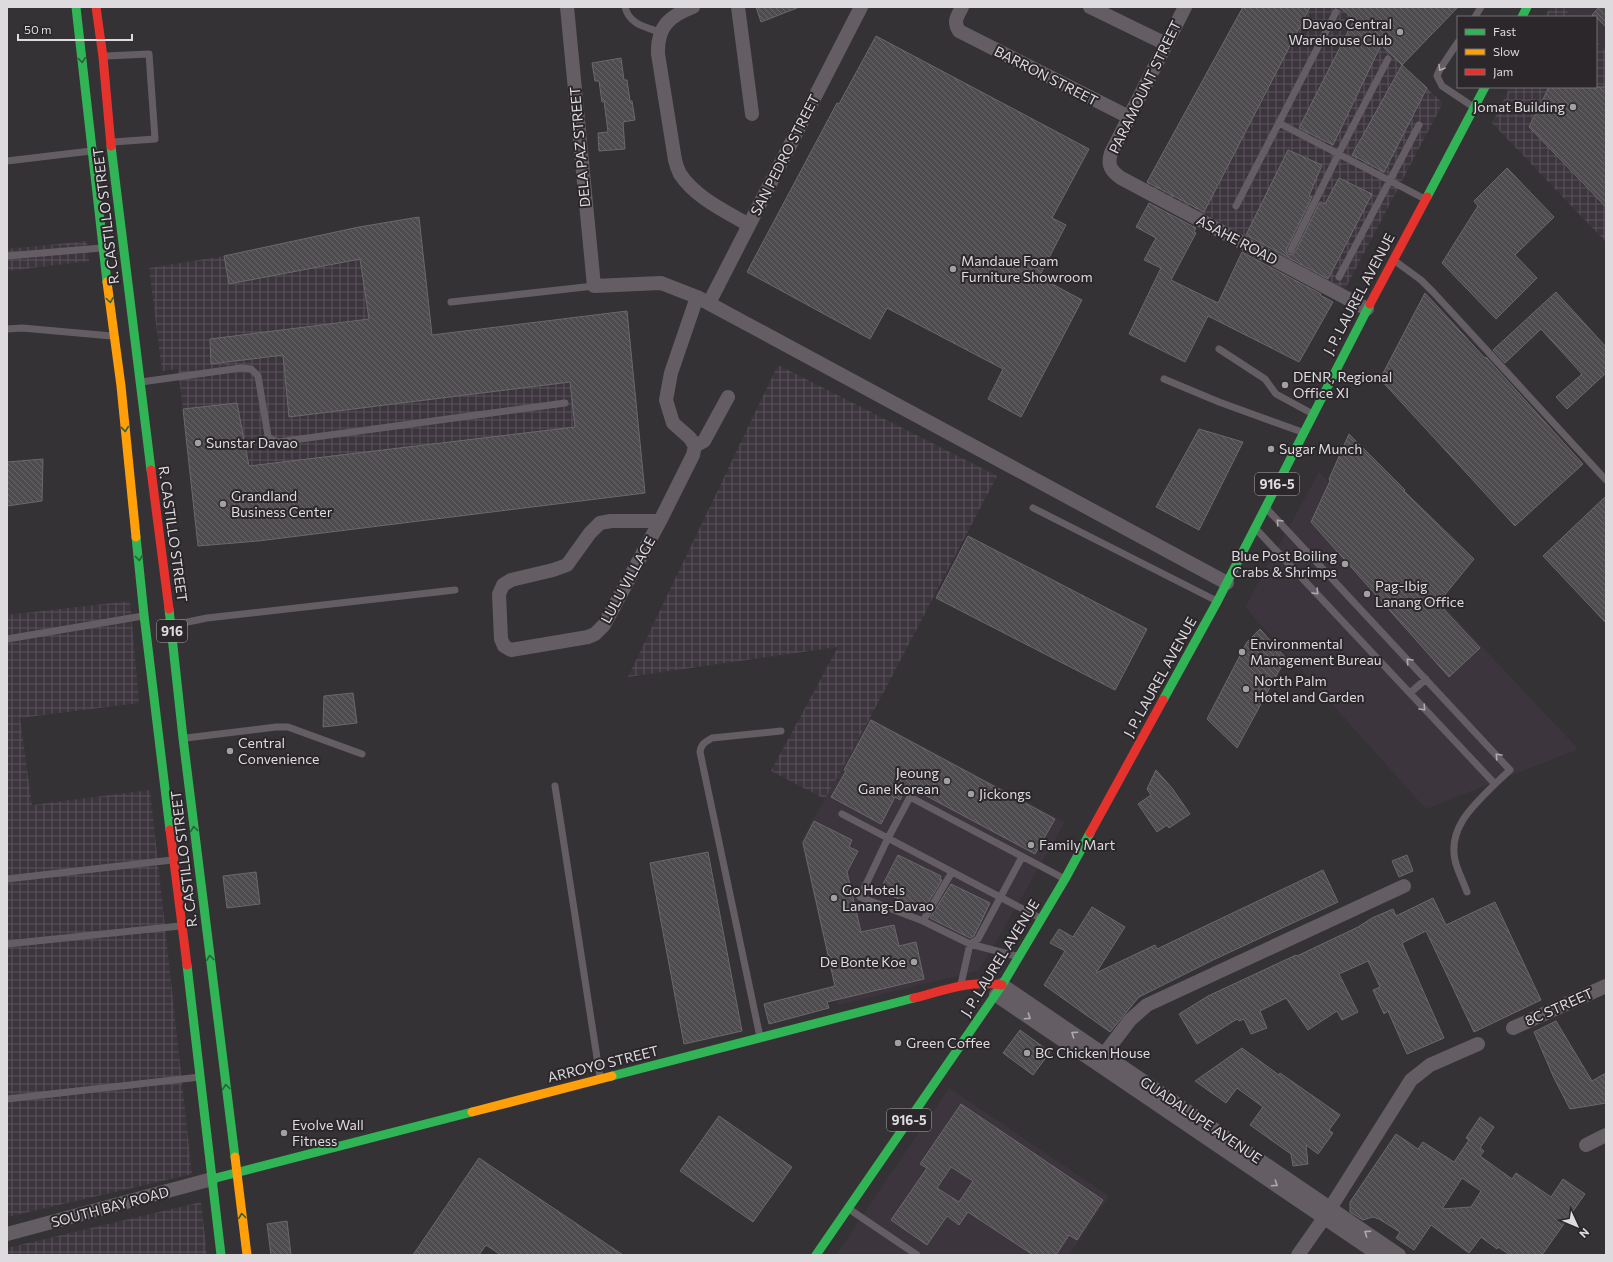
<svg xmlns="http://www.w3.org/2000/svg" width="1613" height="1262" font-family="Commissioner,sans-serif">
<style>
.built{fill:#3d353e}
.industrial{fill:url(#industrial-grid)}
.building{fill:url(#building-back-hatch);stroke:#6a686a;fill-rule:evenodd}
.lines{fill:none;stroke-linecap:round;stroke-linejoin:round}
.lane{stroke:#645e64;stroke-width:7}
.street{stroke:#645e64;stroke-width:14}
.fast{stroke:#30b455;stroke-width:9}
.slow{stroke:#ff9f0a;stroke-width:9}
.jam{stroke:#e5322d;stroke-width:9}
.oneway{stroke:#2d5f3c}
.oneway2{stroke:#ada9ad}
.poi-dot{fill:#a2a0a2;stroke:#2b272b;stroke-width:1.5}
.labels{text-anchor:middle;stroke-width:4;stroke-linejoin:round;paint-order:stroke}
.shield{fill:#2b272b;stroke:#a8a5a8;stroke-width:1}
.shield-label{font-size:13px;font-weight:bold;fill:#dedbde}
.poi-label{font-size:14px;fill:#dedbde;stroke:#2b272b;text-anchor:start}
.street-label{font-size:14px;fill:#dedbde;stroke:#2b272b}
</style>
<defs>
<pattern id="industrial-grid" width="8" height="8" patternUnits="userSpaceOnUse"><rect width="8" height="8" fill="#3d353e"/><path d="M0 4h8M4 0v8" fill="none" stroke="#595259"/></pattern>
<pattern id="building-back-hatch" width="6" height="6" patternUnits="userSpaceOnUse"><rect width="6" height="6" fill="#4e4c4e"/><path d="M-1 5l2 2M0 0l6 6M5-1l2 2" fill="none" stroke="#676567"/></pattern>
</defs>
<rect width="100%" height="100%" fill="#343234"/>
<path class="built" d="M1563,7H1606V51L1596,41V17H1573Z
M1319,472L1578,749L1426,809L1245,607Z
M870,718L1065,822L1000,935L978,971L838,1005L801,841Z
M949,1088L1109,1196L1069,1255H836Z"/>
<path class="industrial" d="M1243,7H1340L1443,103L1345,289L1146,184Z
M1550,7H1563L1573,17H1545Z
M1596,41L1606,51V242L1492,123L1510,87H1596Z
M419,217L432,335L627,311L645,493L258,541L249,466L237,403L183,409L178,369L162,371L149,268L224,256L359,227Z
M87,241L89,261L7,271V249Z
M778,365L997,476L870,718L825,799L771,771L838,647L628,677Z
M130,601L139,703L20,718L32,805L150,790L192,1174L7,1217V615Z
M201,1202L207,1255H7V1248Z"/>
<path class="building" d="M756,7H797V8L761,22Z
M1243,7H1310L1204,212L1147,182Z
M1340,7H1458L1402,65L1381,45L1333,145L1299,128L1354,20Z
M1599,7H1606V27L1596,17L1592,15Z
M876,36L1089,149L1052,218L1066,225L1039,277L1082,300L1021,417L988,399L1003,369L887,308L870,339L747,272L837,103L839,104Z
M621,58L624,80H627L630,101H632L635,120L623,122L625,149L599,151L598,133L608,132L604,101L602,102L599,81H595L592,63Z
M1402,65L1427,88L1384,172L1352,155Z
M1549,87H1606V207L1529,127Z
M1288,150L1322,165L1309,196L1312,197L1287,248L1286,251L1288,254L1292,255L1295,252L1320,202L1325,204L1339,178L1372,194L1328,279L1246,235Z
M1507,168L1554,217L1515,255L1537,278L1496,319L1442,263L1478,206L1474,201Z
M1149,203L1196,228L1194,232L1196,233L1171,280L1218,303L1242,252L1321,294L1320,295L1333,302L1299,362L1208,316L1185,362L1129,334L1161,268L1144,260L1156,238L1136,227Z
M419,217L432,335L627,311L645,493L258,541L198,546L183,409L237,403L249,466L575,427L570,382L289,417L283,355L211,364L210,339L369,319L360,259L229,284L224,256L359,227Z
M1556,292L1606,347V373L1567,409L1556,397L1582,374L1541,329L1505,363L1493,350Z
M1425,293L1485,358L1486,357L1583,464L1515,526L1380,379Z
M1199,429L1243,442L1199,530L1156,507Z
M1349,434L1405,490L1404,491L1474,559L1438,603L1480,648L1449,677L1311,522L1330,481L1329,479Z
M43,459L42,501L7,506V462Z
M1606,496V623L1543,556Z
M968,536L1147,629L1115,690L936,598Z
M1260,629L1286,658L1237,748L1207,719L1247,642Z
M353,693L357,723L323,727L324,696Z
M871,720L1055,819L1035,854L908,786L900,800L895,797L881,824L831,797L846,771L844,770Z
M1156,770L1172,788L1190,814L1169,828L1167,825L1157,832L1138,804L1151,795L1147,789Z
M814,821L852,840L849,847L858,851L847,872L861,932L894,925L899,946L916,942L924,979L827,1002L829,1008L769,1024L764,1004L835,986L803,843Z
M708,852L742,1031L684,1044L650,863Z
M898,855L941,876L940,879L942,880L923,911L880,890Z
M1407,855L1413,871L1399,877L1392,861Z
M1323,870L1338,902L1213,960L1139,997L1110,1032L1044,985L1065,951L1050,943L1059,929L1073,937L1092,907L1125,927L1096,973L1155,945L1157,949Z
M256,872L260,904L227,908L223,876Z
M951,884L990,903L974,936L970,938L930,918Z
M1433,898L1446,925L1495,902L1541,1000L1474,1032L1426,931L1402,943L1444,1038L1407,1054L1388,1011L1384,1014L1373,990L1380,987L1368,961L1339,974L1358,1012L1342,1020L1337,1011L1308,1030L1286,998L1260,1011L1267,1028L1251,1034L1244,1019L1239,1021L1237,1019L1197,1044L1179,1014L1208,996L1296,955L1297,956L1358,927L1372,918L1393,909L1396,916Z
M1556,1021L1592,1081L1606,1073V1103L1570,1109L1554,1078L1534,1032Z
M1020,1030L1050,1052L1033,1075L1003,1053Z
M1242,1048L1279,1075L1280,1073L1340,1115L1329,1130L1333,1133L1318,1154L1306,1145L1308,1164L1293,1166L1291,1154L1250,1125L1263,1107L1237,1088L1226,1103L1195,1081Z
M961,1104L1103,1200L1077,1240L1069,1235L1056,1255H1033L968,1212L959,1225L947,1216L927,1245L891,1220L927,1168L920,1164ZM951,1167L973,1181L959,1202L937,1188Z
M719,1116L792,1167L753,1222L680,1171Z
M1480,1117L1494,1127L1480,1148L1484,1151L1480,1156L1512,1179L1516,1173L1551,1197L1563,1179L1585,1194L1542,1255H1510L1498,1247L1497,1249L1481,1237L1469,1253L1431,1225L1414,1250L1396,1238L1400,1232L1379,1219L1373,1217L1363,1220L1350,1212V1202L1396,1134L1418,1149L1423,1142L1454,1162L1469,1140L1466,1138ZM1462,1178L1481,1191L1471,1207L1442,1209Z
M479,1158L623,1255H501L486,1245L479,1255H413Z
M287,1221L291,1255H271L267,1224Z"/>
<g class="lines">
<path class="lane" d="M625,7C629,24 645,27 660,32
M1475,17L1481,7
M1458,42L1440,69L1437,76L1442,86L1472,106
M106,56L149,54L155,139L113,142
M1279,123L1423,198
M7,161L91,151
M1236,206L1336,12
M1291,250L1339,153L1388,59
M7,256L101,248
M1395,261L1421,280L1434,293L1606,480
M1339,277L1419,125
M451,302L594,286
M7,329L22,328L112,336
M1219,349L1265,379L1276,394L1311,413
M1164,379L1219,402L1302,432
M141,382L241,368L251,369L258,376L268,436L271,439L278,442L565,403
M1033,508L1215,600
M1257,530L1495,784L1510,770L1267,509
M173,625L207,618L455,590
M7,639L143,616
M1410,693L1426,679
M186,738L276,727H288L362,754
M555,786L600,1077
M842,814L1040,918
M7,879L172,860
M1467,892C1463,881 1457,870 1455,860C1448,827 1474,805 1495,784
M923,921L952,872
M7,944L180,926
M1016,956L970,944L923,921L860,897L888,838L910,797L1063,878
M961,984L970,944L978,939L1022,857
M760,1037L700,752C701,744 705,742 712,738L781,731
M7,1099L200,1077
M849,1209L917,1255"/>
<path class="street" d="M567,7L594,286L661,283L697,297L1227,583
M693,7C669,16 657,27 658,54L675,160C676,164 678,170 680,174C696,198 725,211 749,225
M738,7L752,114
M962,7C957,17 953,21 959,31L1129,117
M1090,7L1166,44
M1185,7L1111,153C1107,165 1111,171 1121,178L1367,309
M709,303L861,7
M695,446L704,441L728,397
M660,521H611L600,523L590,533L567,565L553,570L511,580L503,585L499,594L501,639L504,646L511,650L588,637L595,634L604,625L660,521L693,455L695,446L690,438L673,423L666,400L671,373L697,297
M1002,985L1399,1255
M996,995L1379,1255
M1513,1028L1606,986
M1099,1061L1130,1020L1147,1005L1404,886
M1586,1145L1606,1135
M7,1234L212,1179
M1298,1255L1324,1218L1411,1080L1430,1065L1478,1044"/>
<path class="fast" d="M76,7L107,282
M1522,17L1527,7
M111,146L151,470
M1427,197L1485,87
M136,537L144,615L170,830
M169,609L183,738L235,1157
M1163,700L1217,602L1370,304
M187,965L221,1255
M612,1076L914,998
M212,1179L472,1112
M816,1255L1002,985L1065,879L1090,833"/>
<path class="slow" d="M107,282L121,386L136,537
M472,1112L612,1076
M235,1157L247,1255"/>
<path class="jam" d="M96,7L103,57L111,146
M1370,304L1427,197
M151,470L169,609
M170,830L187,965
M1090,833L1163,700
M914,998C942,991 973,979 1002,985"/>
</g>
<defs><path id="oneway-chevron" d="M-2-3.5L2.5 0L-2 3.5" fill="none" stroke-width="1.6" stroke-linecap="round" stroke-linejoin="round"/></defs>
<g class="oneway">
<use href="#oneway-chevron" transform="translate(82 60) rotate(83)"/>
<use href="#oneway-chevron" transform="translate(110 300) rotate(82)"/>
<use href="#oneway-chevron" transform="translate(125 429) rotate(84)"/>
<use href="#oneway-chevron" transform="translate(139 558) rotate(84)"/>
<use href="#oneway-chevron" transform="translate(194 829) rotate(-97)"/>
<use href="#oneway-chevron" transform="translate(210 958) rotate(-97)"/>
<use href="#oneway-chevron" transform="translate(226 1087) rotate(-97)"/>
<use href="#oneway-chevron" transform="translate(242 1216) rotate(-97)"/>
</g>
<g class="oneway2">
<use href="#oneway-chevron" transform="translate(1441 68) rotate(120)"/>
<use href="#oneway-chevron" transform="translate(1279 522) rotate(-133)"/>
<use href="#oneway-chevron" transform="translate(1316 592) rotate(47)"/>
<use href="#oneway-chevron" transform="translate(1409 661) rotate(-133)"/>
<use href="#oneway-chevron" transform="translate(1423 708) rotate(47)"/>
<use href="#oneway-chevron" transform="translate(1498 756) rotate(-133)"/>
<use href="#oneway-chevron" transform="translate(1028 1017) rotate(34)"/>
<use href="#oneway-chevron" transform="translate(1074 1034) rotate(-146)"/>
<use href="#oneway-chevron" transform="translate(1275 1184) rotate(34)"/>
<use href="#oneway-chevron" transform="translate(1367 1233) rotate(-146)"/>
</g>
<g class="poi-dot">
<circle cx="1400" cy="32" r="4"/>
<circle cx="1573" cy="107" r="4"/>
<circle cx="953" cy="269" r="4"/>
<circle cx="1285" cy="385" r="4"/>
<circle cx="198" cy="443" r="4"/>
<circle cx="1271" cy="449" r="4"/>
<circle cx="223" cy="504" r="4"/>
<circle cx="1345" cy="564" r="4"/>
<circle cx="1367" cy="594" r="4"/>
<circle cx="1242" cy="652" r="4"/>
<circle cx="1246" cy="689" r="4"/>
<circle cx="230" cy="751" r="4"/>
<circle cx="947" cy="781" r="4"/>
<circle cx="971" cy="794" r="4"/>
<circle cx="1031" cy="845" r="4"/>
<circle cx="834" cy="898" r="4"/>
<circle cx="914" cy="962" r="4"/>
<circle cx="898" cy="1043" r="4"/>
<circle cx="1027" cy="1053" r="4"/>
<circle cx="284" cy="1133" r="4"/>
</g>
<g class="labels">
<g class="shield">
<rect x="1255" y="473" width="44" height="22" rx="3"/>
<rect x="157" y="620" width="30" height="22" rx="3"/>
<rect x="887" y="1109" width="44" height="22" rx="3"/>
</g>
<g class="shield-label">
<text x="1277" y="489">916-5</text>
<text x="172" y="636">916</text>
<text x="909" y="1125">916-5</text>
</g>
<g class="poi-label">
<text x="1392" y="29" text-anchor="end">Davao Central<tspan x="1392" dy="16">Warehouse Club</tspan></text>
<text x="1565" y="112" text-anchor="end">Jomat Building</text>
<text x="961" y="266">Mandaue Foam<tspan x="961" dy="16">Furniture Showroom</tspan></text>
<text x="1293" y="382">DENR, Regional<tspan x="1293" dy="16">Office XI</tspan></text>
<text x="206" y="448">Sunstar Davao</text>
<text x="1279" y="454">Sugar Munch</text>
<text x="231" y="501">Grandland<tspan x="231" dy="16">Business Center</tspan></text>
<text x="1337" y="561" text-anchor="end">Blue Post Boiling<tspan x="1337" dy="16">Crabs &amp; Shrimps</tspan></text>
<text x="1375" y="591">Pag-Ibig<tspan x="1375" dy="16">Lanang Office</tspan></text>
<text x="1250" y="649">Environmental<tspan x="1250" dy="16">Management Bureau</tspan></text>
<text x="1254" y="686">North Palm<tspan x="1254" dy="16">Hotel and Garden</tspan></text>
<text x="238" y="748">Central<tspan x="238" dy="16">Convenience</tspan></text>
<text x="939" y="778" text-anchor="end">Jeoung<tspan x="939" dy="16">Gane Korean</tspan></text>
<text x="979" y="799">Jickongs</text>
<text x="1039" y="850">Family Mart</text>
<text x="842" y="895">Go Hotels<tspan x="842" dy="16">Lanang-Davao</tspan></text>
<text x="906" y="967" text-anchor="end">De Bonte Koe</text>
<text x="906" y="1048">Green Coffee</text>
<text x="1035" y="1058">BC Chicken House</text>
<text x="292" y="1130">Evolve Wall<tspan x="292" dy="16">Fitness</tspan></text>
</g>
<g class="street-label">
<text transform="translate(1046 76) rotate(27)" y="5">BARRON STREET</text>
<text transform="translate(1145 87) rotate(-64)" y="5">PARAMOUNT STREET</text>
<text transform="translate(580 147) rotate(-95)" y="5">DELA PAZ STREET</text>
<text transform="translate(785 155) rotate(-63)" y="5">SAN PEDRO STREET</text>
<text transform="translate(106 216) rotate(-97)" y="5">R. CASTILLO STREET</text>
<text transform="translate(1237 240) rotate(28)" y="5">ASAHE ROAD</text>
<text transform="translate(1359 294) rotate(-62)" y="5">J. P. LAUREL AVENUE</text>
<text transform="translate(173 534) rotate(82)" y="5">R. CASTILLO STREET</text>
<text transform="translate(628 580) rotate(-61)" y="5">LULU VILLAGE</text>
<text transform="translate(1160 677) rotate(-61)" y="5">J. P. LAUREL AVENUE</text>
<text transform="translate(184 859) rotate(-97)" y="5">R. CASTILLO STREET</text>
<text transform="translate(1000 958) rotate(-58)" y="5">J. P. LAUREL AVENUE</text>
<text transform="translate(1559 1007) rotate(-24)" y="5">8C STREET</text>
<text transform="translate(603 1064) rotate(-14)" y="5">ARROYO STREET</text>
<text transform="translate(1201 1120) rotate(34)" y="5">GUADALUPE AVENUE</text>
<text transform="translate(110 1207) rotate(-15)" y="5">SOUTH BAY ROAD</text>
</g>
</g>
<rect width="1613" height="1262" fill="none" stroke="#dedbde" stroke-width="16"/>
<rect x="1457" y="16" width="140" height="72" fill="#2b272b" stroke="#736f73"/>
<rect x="1465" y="29" width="20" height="6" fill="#30b455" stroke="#736f73"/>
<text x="1493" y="36" font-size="12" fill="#dedbde">Fast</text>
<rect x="1465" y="49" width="20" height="6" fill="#ff9f0a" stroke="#736f73"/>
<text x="1493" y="56" font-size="12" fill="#dedbde">Slow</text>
<rect x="1465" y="69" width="20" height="6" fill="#e5322d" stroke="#736f73"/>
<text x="1493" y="76" font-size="12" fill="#dedbde">Jam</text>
<g transform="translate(1577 1226) rotate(134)" stroke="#2b272b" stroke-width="3" paint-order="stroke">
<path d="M0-3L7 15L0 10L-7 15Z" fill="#dedbde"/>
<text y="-6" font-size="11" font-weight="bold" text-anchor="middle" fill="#dedbde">N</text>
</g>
<path d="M18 34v6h114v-6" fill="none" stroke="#dedbde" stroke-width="2"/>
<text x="24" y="34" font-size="12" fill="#dedbde" stroke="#2b272b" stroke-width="3" paint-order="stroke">50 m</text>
</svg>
